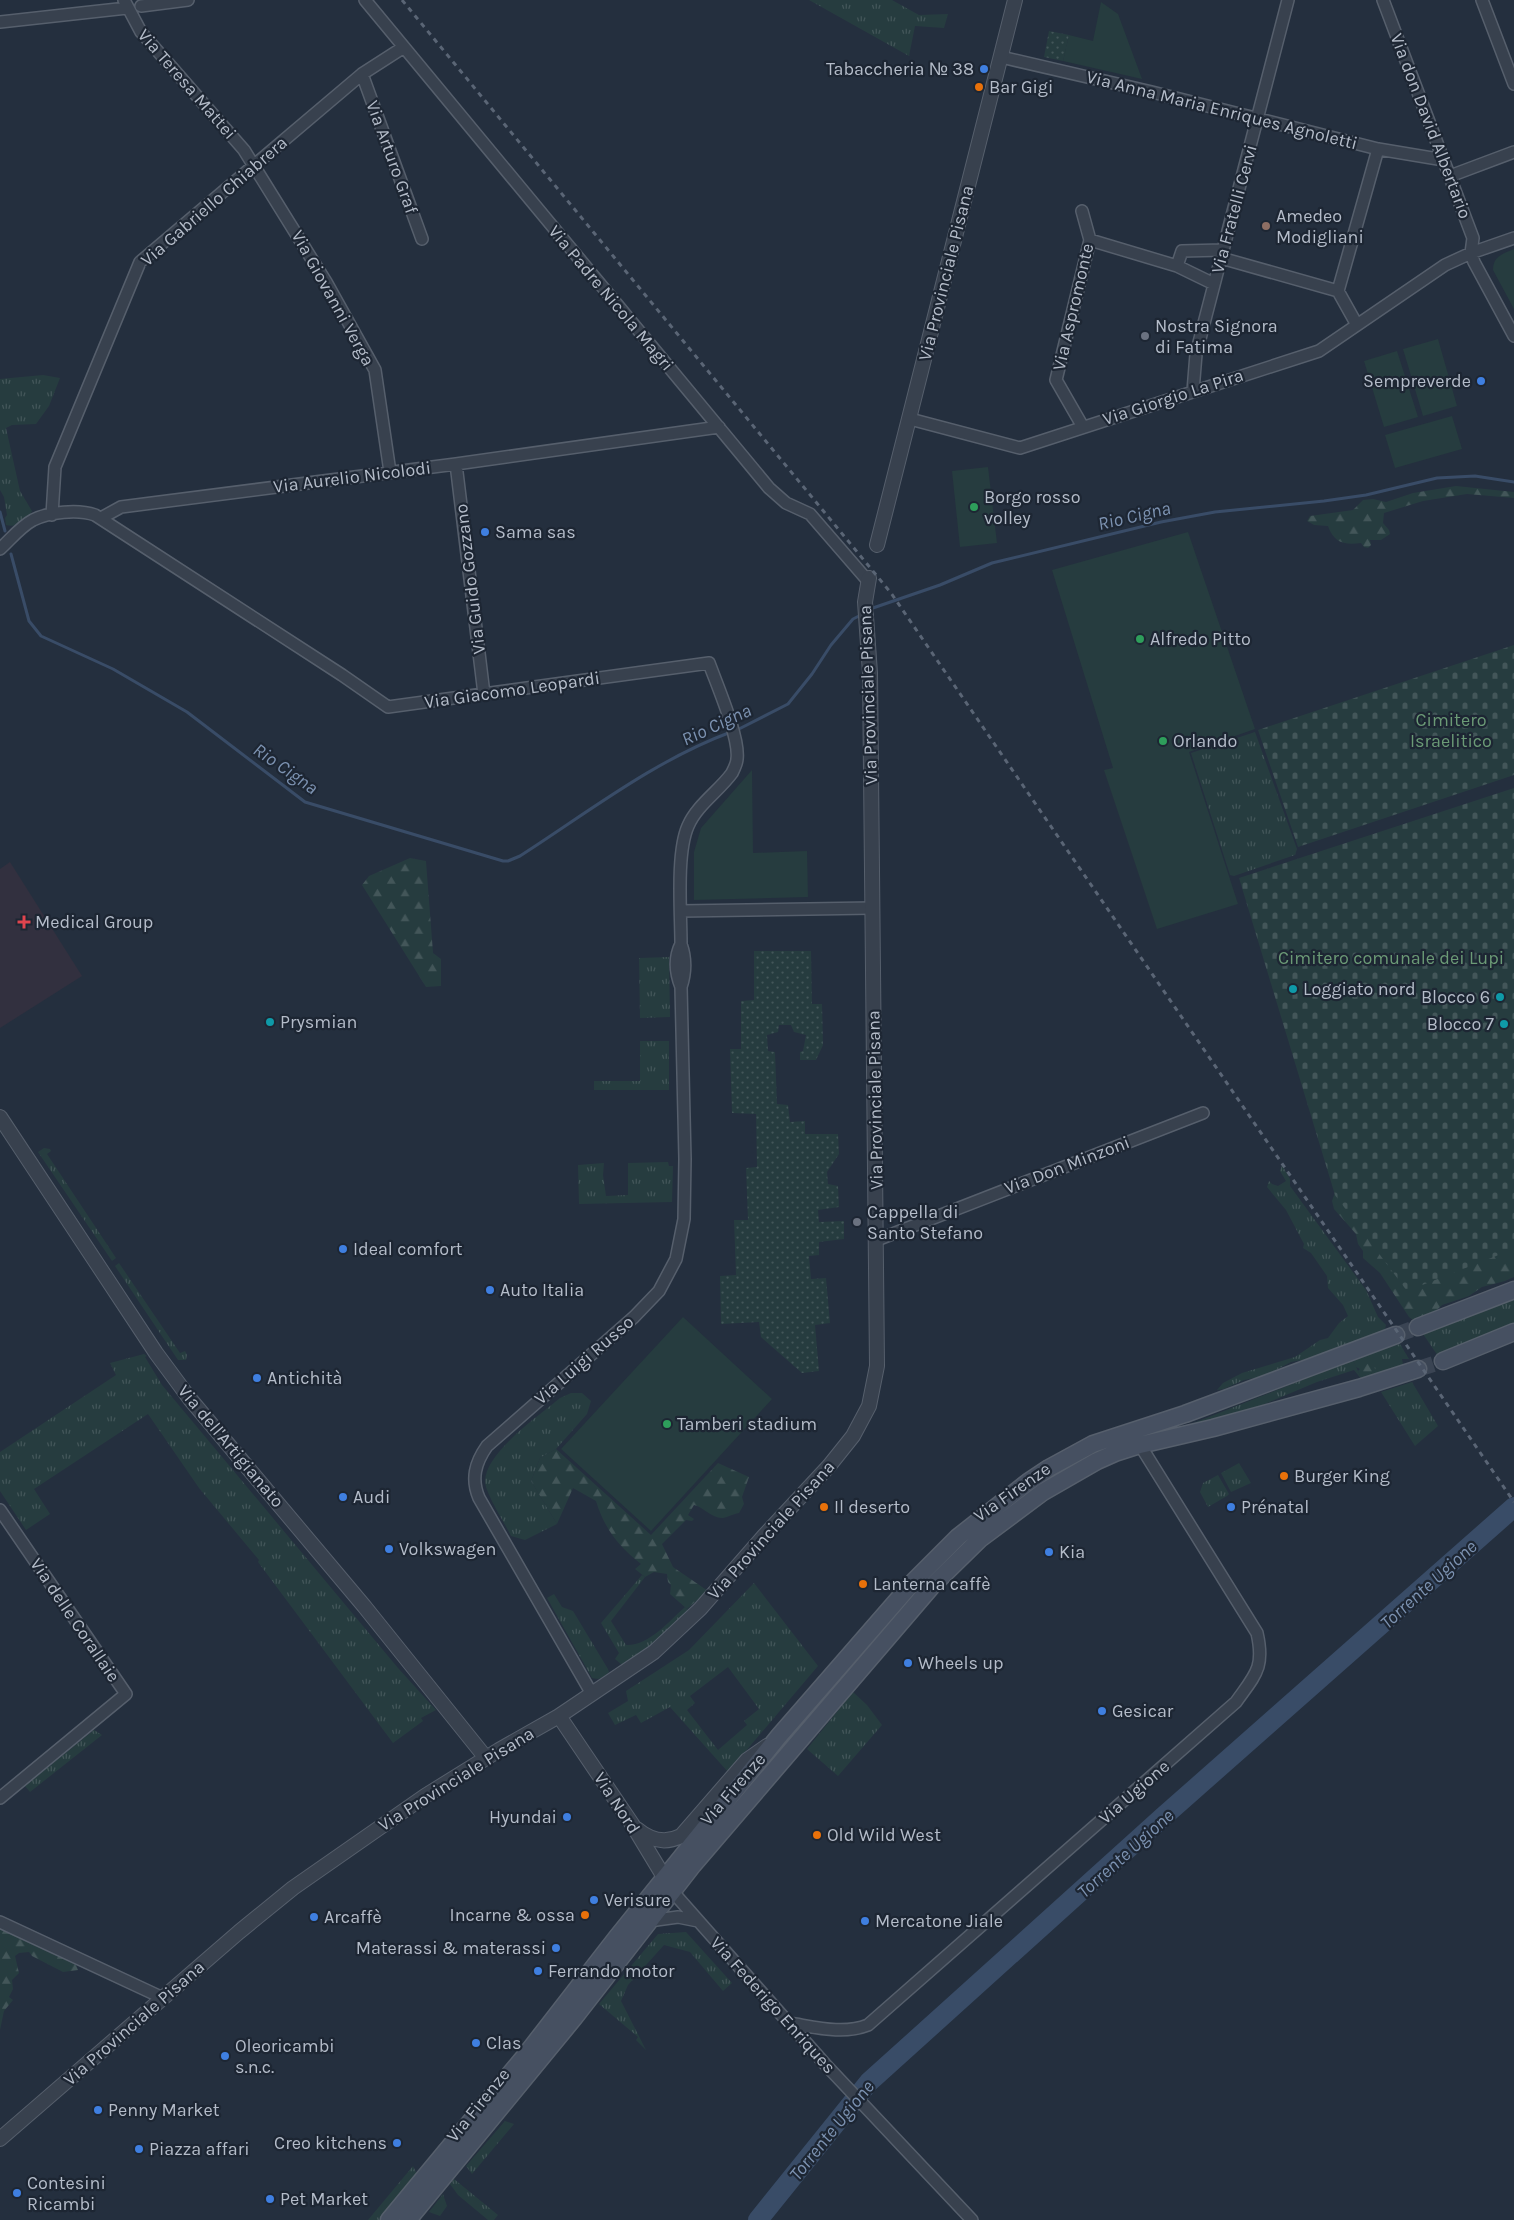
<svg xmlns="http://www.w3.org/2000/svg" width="1514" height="2220" font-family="Karla,sans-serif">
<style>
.medical{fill:#32303f}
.grass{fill:url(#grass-tufts);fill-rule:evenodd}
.forest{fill:url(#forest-firs)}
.cemetery{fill:url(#cemetery-stones)}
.park{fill:#263c3f}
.garden{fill:url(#garden-dots)}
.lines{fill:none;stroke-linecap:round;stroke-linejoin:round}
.stream{stroke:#394c67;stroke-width:3}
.river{stroke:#394c67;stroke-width:20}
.secondary-tunnel{stroke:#3a4453;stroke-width:16;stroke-dasharray:16 8;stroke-linecap:butt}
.minor-casing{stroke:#565f6c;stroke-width:14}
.tertiary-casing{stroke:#565f6c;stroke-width:16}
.secondary-casing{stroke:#565f6c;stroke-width:19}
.minor{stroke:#38414e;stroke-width:11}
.tertiary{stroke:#38414e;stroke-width:14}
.secondary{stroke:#465061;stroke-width:16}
.rail{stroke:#5a6575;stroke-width:3;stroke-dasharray:5 5;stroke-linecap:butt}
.shop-dot{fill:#3f7fe0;stroke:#1d2633;stroke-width:2}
.food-dot{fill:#e8710a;stroke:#1d2633;stroke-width:2}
.education-dot{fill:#8d6e63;stroke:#1d2633;stroke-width:2}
.worship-dot{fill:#6b7280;stroke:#1d2633;stroke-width:2}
.leisure-dot{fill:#2e9e5b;stroke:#1d2633;stroke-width:2}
.health-dot{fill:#e0444e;stroke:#1d2633;stroke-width:2}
.culture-dot{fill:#0f9aa8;stroke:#1d2633;stroke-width:2}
.labels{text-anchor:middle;stroke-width:4.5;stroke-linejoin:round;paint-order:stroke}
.poi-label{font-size:18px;fill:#b4bcc9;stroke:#1d2633;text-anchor:start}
.street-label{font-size:18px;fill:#b4bcc9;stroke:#1d2633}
.park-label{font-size:18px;fill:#6b9a76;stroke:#1d2633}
.water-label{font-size:19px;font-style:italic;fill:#7c92b1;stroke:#1d2633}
</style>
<defs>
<pattern id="grass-tufts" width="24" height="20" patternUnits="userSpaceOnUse" patternTransform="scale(1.25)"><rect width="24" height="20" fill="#263c3f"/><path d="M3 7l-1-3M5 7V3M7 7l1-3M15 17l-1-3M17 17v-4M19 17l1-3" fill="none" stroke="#435659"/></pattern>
<pattern id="forest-firs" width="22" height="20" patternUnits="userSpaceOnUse" patternTransform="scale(1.25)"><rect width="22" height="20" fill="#263c3f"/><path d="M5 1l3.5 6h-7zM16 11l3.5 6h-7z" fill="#435659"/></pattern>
<pattern id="cemetery-stones" width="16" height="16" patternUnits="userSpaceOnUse" patternTransform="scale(1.25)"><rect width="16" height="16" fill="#263c3f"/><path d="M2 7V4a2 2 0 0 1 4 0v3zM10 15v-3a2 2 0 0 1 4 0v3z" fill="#435659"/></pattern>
<pattern id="garden-dots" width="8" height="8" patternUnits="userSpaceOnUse" patternTransform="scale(1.25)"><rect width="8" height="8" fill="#263c3f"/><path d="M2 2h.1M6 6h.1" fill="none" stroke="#435659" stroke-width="1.8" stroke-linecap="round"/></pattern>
</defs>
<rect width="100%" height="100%" fill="#242f3e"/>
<path class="medical" d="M10,862L82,976L0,1028V869Z"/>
<path class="grass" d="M809,0H892L919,15L948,14L944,28L915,26L909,56Z
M43,375L60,378L49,406L36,424L12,425L6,428L20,491L32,511C28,521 18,528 6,525L5,518L7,515L4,497L0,490V379Z
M1255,732L1297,849L1295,855L1234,876L1230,875L1191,753Z
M669,957L670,1017L640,1018L639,958Z
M640,1041H669V1090H594V1081H640Z
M44,1148L50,1149L51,1151L47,1154L116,1258L112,1261L38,1152Z
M668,1162L669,1166H673L672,1202L579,1204L578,1165L604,1163L603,1175L606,1196L628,1195V1163Z
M1282,1165L1290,1179V1186L1366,1290L1378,1317L1386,1325L1384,1333L1370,1335L1366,1341L1348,1344L1343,1351L1333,1350L1314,1358L1291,1362L1265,1376L1244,1380L1224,1389L1217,1390L1223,1383L1242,1373L1295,1357L1320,1340L1328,1338L1339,1323L1348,1316L1343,1305L1328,1288L1327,1276L1311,1253L1303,1248L1304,1244L1286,1210L1267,1187L1269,1181L1272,1184L1278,1186L1286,1181L1280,1171Z
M119,1263L180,1353L185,1351L187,1355L186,1360H178L115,1266Z
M1514,1299V1326L1438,1356L1423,1334Z
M1400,1344L1409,1359H1402L1404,1369L1378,1376L1363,1356Z
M144,1354L147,1356L145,1357L162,1385L398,1668L436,1710L421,1718L423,1721L393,1743L258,1562L259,1560L199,1488L148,1414L34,1489L50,1514L26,1530L0,1491V1452L116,1375L110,1363Z
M1353,1360L1362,1380L1354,1370L1317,1382L1248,1411L1182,1429L1181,1428Z
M1412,1382L1438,1426L1415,1446L1381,1392Z
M571,1393H582L591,1401L587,1414L556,1449L540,1458L531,1481L557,1524L525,1540L511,1536C503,1520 492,1504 486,1487C477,1458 540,1415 560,1398Z
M1239,1463L1251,1483L1231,1492L1221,1473Z
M1218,1475L1229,1494L1227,1496L1208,1507L1200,1492L1203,1483Z
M642,1575L645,1577L611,1621L626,1645C649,1646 669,1621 685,1607L690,1612L664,1636L622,1665L615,1659L619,1653L601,1623Z
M754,1583L818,1666L728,1772L670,1707L641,1723L636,1715L615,1725L608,1713L628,1701L626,1691L689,1650ZM728,1667L759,1709L744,1721L747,1725L718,1750L687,1710L695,1703L690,1696Z
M554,1594L562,1607L573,1611L608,1669L609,1672C603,1678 600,1680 592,1678L547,1598Z
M853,1692L867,1705L882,1725L838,1776L807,1749Z
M94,1730L102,1735L30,1792L25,1786Z
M686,1932L732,1983L723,1991L690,1952L664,1945L628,1985L621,2001L646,2050L636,2040L638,2037L599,2004L658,1934Z
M505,2121L514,2124L472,2174L466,2166Z
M413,2166L417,2174L380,2220H368Z
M454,2179L498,2215L494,2220H488L458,2195L450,2184Z
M443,2194L447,2206L440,2216L429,2212Z"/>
<path class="forest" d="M1456,486L1514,492V498L1467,494L1423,501L1384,513L1383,523L1389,530L1390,534L1381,540H1370L1371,545L1368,548L1364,547L1361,543C1344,545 1334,543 1328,526L1314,525L1307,521L1310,516L1353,510L1363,500L1373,499L1386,502L1413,493Z
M410,858L426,861L433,953L441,959V986L426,987L362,885L369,876Z
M1335,1192L1514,1244V1277L1505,1281L1482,1287L1469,1296L1442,1305L1434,1313L1413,1320L1409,1317L1380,1273L1363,1258V1251L1358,1244L1356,1234L1334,1209L1332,1201Z
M1363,1356L1370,1357L1378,1376L1362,1380L1358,1371L1360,1369L1356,1367L1353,1360Z
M556,1449L651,1535L718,1463L749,1477L742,1497L744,1504L739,1513C733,1514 728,1517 723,1518C713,1519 703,1507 694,1505L688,1515L694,1519L692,1521L686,1520L662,1544L673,1567L708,1591L687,1609L670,1594L671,1585L668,1582L667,1574L654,1572L645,1577L635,1569L641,1564C619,1547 604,1528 596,1501L573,1488L557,1524L531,1481L540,1458Z
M0,1928H6L33,1945L73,1963L76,1965L78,1970L63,1972L32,1956L29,1952L19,1953L15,1956L19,1973L12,1980L13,1989L9,1997L13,2000L4,2011L0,2030Z"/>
<path class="cemetery" d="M1514,645V775L1298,847L1258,730Z
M1514,788V1249L1407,1291L1335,1195L1239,878Z"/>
<path class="park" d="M1101,2L1118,14L1142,79L1063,61L1069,35L1093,41Z
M1514,249V309L1493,270C1493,256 1503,254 1514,249Z
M1438,339L1457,406L1423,416L1403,349Z
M1397,351L1418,417L1384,427L1364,361Z
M1452,416L1462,449L1395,468L1385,435Z
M988,467L997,543L960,547L952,471Z
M1188,532L1255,729L1189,752L1238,904L1157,929L1104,770L1113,768L1052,570Z
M752,770L753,853L807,851L808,897L694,900V852L701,828Z
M683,1317L772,1399L651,1531L561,1449Z"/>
<path class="garden" d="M1049,31L1069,35L1063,61L1044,57Z
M754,951H811L812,1004H822L823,1045L816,1060H800V1052L803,1051L806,1035L794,1032L791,1025H779L778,1032L767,1035L768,1051L775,1052L777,1104L788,1105L790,1122L805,1121V1134H838L839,1154L827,1172L828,1184L838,1186L839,1207L818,1210L819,1222L844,1221V1239L819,1242V1255L809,1256L811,1279L826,1278L830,1323L815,1325L819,1371L802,1373L761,1337L759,1322L721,1324L720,1276L736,1275L734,1220H748L746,1168L757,1167L756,1114L732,1113L730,1049H741V1001L754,1000Z"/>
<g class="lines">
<path class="stream" d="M0,512L5,531
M11,554L29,621L41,636L113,669L187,712L305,802L503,861H508L520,856C587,813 655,760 731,732
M870,609L940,585L992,563L1161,522L1215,512L1324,501L1366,495L1437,478L1475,476L1514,482
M737,730L788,704L812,674L831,645L853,619L863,614"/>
<path class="river" d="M758,2220L869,2082L1164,1816L1514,1507"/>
<path class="secondary-tunnel" d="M1396,1335L1418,1327
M1418,1369L1443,1361"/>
<defs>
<path id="minor" d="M124,0L141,32L244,150L326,282L375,370L390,472
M365,0L769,488L786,503L810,514L868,581
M1383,0L1473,238L1471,253L1474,262L1514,336
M1482,0L1514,84
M141,6L188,0
M0,22L127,8
M1001,57L1152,92L1378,149L1444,160
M362,74L422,239
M1450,176L1514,152
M1082,211L1090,240L1056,380L1083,427
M1090,240L1177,266L1214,284
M1221,258L1338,291
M1177,266L1182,251L1223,250
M1357,325L1338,291L1378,149
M1193,391L1196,354L1288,0
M910,419L1020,448L1319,351L1445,265L1471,253L1514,238
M456,464L484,694
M52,515L55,467L140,262L362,74L404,47
M101,518L121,507L456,464L719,427
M0,549C10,540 20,527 33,520C49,512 78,509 95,515L342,675L388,707L709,663C717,685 740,738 737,759C737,763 734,769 732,773C719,791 697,805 688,826C676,853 681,913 681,944C686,958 686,972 681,987
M681,911L872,908
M877,1240L1203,1113
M0,1510L126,1694L0,1798
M592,1694L479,1498C471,1479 475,1463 487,1446L634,1317L659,1291L676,1259L684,1219L685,1159L681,987C675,972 674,958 681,944
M672,1891L825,2064L972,2220
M649,1921L678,1917L698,1921
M0,1922L163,1998
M789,2023C815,2027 843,2035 868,2025L1236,1702C1255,1675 1265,1668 1257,1633L1140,1445"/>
<path id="tertiary" d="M877,545L1015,0
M0,1117L156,1353L190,1399L364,1606L486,1758
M559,1716L632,1824L670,1887
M637,1829C650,1840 665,1844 681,1836L747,1760L767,1746
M0,2139L239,1932L293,1888L425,1796L499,1750L559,1716L654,1652L700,1609L763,1537L829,1466L853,1436L869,1406L877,1366L870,673L865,602L869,578"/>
<path id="secondary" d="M1418,1327L1514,1290
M1443,1361L1514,1332
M389,2220L524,2057L617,1937L779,1736L914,1581L958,1537L1028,1482L1049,1468L1093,1444L1185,1414L1396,1335
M408,2220L574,2018L693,1865L932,1586L980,1539L1043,1492L1097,1461L1115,1453L1140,1445L1213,1428L1359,1388L1418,1369"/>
</defs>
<use href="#minor" class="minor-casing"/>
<use href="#tertiary" class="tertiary-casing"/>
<use href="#secondary" class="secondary-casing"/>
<use href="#minor" class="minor"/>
<use href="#tertiary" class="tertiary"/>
<use href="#secondary" class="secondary"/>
<path class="rail" d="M402,0L891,593L1514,1502"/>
</g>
<g class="shop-dot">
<circle cx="984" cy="69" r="5"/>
<circle cx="1481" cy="381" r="5"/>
<circle cx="485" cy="532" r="5"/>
<circle cx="343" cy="1249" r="5"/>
<circle cx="490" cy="1290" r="5"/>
<circle cx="257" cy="1378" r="5"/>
<circle cx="343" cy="1497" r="5"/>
<circle cx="1231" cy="1507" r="5"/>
<circle cx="389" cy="1549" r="5"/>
<circle cx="1049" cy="1552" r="5"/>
<circle cx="908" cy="1663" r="5"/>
<circle cx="1102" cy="1711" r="5"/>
<circle cx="567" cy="1817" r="5"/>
<circle cx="594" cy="1900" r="5"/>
<circle cx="314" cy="1917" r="5"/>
<circle cx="865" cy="1921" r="5"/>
<circle cx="556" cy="1948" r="5"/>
<circle cx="538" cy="1971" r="5"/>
<circle cx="476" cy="2043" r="5"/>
<circle cx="225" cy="2056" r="5"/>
<circle cx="98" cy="2110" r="5"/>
<circle cx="397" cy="2143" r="5"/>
<circle cx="139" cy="2149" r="5"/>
<circle cx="17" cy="2193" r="5"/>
<circle cx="270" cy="2199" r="5"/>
</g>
<g class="food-dot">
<circle cx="979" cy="87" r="5"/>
<circle cx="1284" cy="1476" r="5"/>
<circle cx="824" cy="1507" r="5"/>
<circle cx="863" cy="1584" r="5"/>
<circle cx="817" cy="1835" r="5"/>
<circle cx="585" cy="1915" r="5"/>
</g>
<circle class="education-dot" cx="1266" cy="226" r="5"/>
<g class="worship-dot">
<circle cx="1145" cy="336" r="5"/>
<circle cx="857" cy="1222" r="5"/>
</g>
<g class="leisure-dot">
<circle cx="974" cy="507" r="5"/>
<circle cx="1140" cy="639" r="5"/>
<circle cx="1163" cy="741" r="5"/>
<circle cx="667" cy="1424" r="5"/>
</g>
<path class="health-dot" d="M21.5 914.5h5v5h5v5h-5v5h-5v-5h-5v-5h5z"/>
<g class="culture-dot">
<circle cx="1293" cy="989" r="5"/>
<circle cx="1500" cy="997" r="5"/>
<circle cx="270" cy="1022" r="5"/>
<circle cx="1504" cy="1024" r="5"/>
</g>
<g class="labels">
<g class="poi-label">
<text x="974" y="75" text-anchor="end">Tabaccheria № 38</text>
<text x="989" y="93">Bar Gigi</text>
<text x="1276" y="222">Amedeo<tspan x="1276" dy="21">Modigliani</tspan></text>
<text x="1155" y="332">Nostra Signora<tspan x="1155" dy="21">di Fatima</tspan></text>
<text x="1471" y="387" text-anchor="end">Sempreverde</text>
<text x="984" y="503">Borgo rosso<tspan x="984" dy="21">volley</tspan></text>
<text x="495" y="538">Sama sas</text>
<text x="1150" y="645">Alfredo Pitto</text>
<text x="1173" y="747">Orlando</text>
<text x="35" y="928">Medical Group</text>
<text x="1303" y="995">Loggiato nord</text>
<text x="1490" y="1003" text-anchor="end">Blocco 6</text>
<text x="280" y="1028">Prysmian</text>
<text x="1494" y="1030" text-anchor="end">Blocco 7</text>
<text x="867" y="1218">Cappella di<tspan x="867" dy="21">Santo Stefano</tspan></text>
<text x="353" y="1255">Ideal comfort</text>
<text x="500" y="1296">Auto Italia</text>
<text x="267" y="1384">Antichità</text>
<text x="677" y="1430">Tamberi stadium</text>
<text x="1294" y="1482">Burger King</text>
<text x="353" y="1503">Audi</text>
<text x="834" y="1513">Il deserto</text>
<text x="1241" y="1513">Prénatal</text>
<text x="399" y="1555">Volkswagen</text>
<text x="1059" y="1558">Kia</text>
<text x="873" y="1590">Lanterna caffè</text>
<text x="918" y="1669">Wheels up</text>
<text x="1112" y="1717">Gesicar</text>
<text x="557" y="1823" text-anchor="end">Hyundai</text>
<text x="827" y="1841">Old Wild West</text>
<text x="604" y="1906">Verisure</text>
<text x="575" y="1921" text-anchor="end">Incarne &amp; ossa</text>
<text x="324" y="1923">Arcaffè</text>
<text x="875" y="1927">Mercatone Jiale</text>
<text x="546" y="1954" text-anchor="end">Materassi &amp; materassi</text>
<text x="548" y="1977">Ferrando motor</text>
<text x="486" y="2049">Clas</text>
<text x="235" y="2052">Oleoricambi<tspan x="235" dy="21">s.n.c.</tspan></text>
<text x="108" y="2116">Penny Market</text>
<text x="387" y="2149" text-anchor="end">Creo kitchens</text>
<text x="149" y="2155">Piazza affari</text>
<text x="27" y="2189">Contesini<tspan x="27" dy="21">Ricambi</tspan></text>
<text x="280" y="2205">Pet Market</text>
</g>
<g class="street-label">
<text transform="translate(187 84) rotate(49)" y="6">Via Teresa Mattei</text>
<text transform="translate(1222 110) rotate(14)" y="6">Via Anna Maria Enriques Agnoletti</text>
<text transform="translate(1431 126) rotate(69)" y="6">Via don David Albertario</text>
<text transform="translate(392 157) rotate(70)" y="6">Via Arturo Graf</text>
<text transform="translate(214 201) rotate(-41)" y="6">Via Gabriello Chiabrera</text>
<text transform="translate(1234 209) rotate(-75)" y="6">Via Fratelli Cervi</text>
<text transform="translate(946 273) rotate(-76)" y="6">Via Provinciale Pisana</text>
<text transform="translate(333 298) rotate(61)" y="6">Via Giovanni Verga</text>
<text transform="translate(611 298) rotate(50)" y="6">Via Padre Nicola Magri</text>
<text transform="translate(1073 307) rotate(-77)" y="6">Via Aspromonte</text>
<text transform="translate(1173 397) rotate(-18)" y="6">Via Giorgio La Pira</text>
<text transform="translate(352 477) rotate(-7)" y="6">Via Aurelio Nicolodi</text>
<text transform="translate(470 579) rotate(-97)" y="6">Via Guido Gozzano</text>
<text transform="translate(512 690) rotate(-8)" y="6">Via Giacomo Leopardi</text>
<text transform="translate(868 695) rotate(-92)" y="6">Via Provinciale Pisana</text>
<text transform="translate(875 1100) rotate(-91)" y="6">Via Provinciale Pisana</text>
<text transform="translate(1067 1165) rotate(-21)" y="6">Via Don Minzoni</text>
<text transform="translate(584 1360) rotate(-41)" y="6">Via Luigi Russo</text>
<text transform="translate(231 1446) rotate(50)" y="6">Via dell'Artigianato</text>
<text transform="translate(1012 1492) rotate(-35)" y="6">Via Firenze</text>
<text transform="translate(771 1530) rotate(-48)" y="6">Via Provinciale Pisana</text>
<text transform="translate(75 1620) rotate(56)" y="6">Via delle Corallaie</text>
<text transform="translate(456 1779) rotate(-32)" y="6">Via Provinciale Pisana</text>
<text transform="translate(733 1789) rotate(-49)" y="6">Via Firenze</text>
<text transform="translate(1134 1792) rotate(-41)" y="6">Via Ugione</text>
<text transform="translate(617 1803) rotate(57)" y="6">Via Nord</text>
<text transform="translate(773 2005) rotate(48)" y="6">Via Federigo Enriques</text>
<text transform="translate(134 2023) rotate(-41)" y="6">Via Provinciale Pisana</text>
<text transform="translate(478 2105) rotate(-51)" y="6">Via Firenze</text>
</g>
<g class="park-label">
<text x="1451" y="726">Cimitero<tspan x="1451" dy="21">Israelitico</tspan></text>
<text x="1391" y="964">Cimitero comunale dei Lupi</text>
</g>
<g class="water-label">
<text transform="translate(1134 515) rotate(-13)" y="7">Rio Cigna</text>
<text transform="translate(716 724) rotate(-25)" y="7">Rio Cigna</text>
<text transform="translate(286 768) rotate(35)" y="7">Rio Cigna</text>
<text transform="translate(1428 1584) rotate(-42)" y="7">Torrente Ugione</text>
<text transform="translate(1125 1853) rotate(-42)" y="7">Torrente Ugione</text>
<text transform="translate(831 2130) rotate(-51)" y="7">Torrente Ugione</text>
</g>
</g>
</svg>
